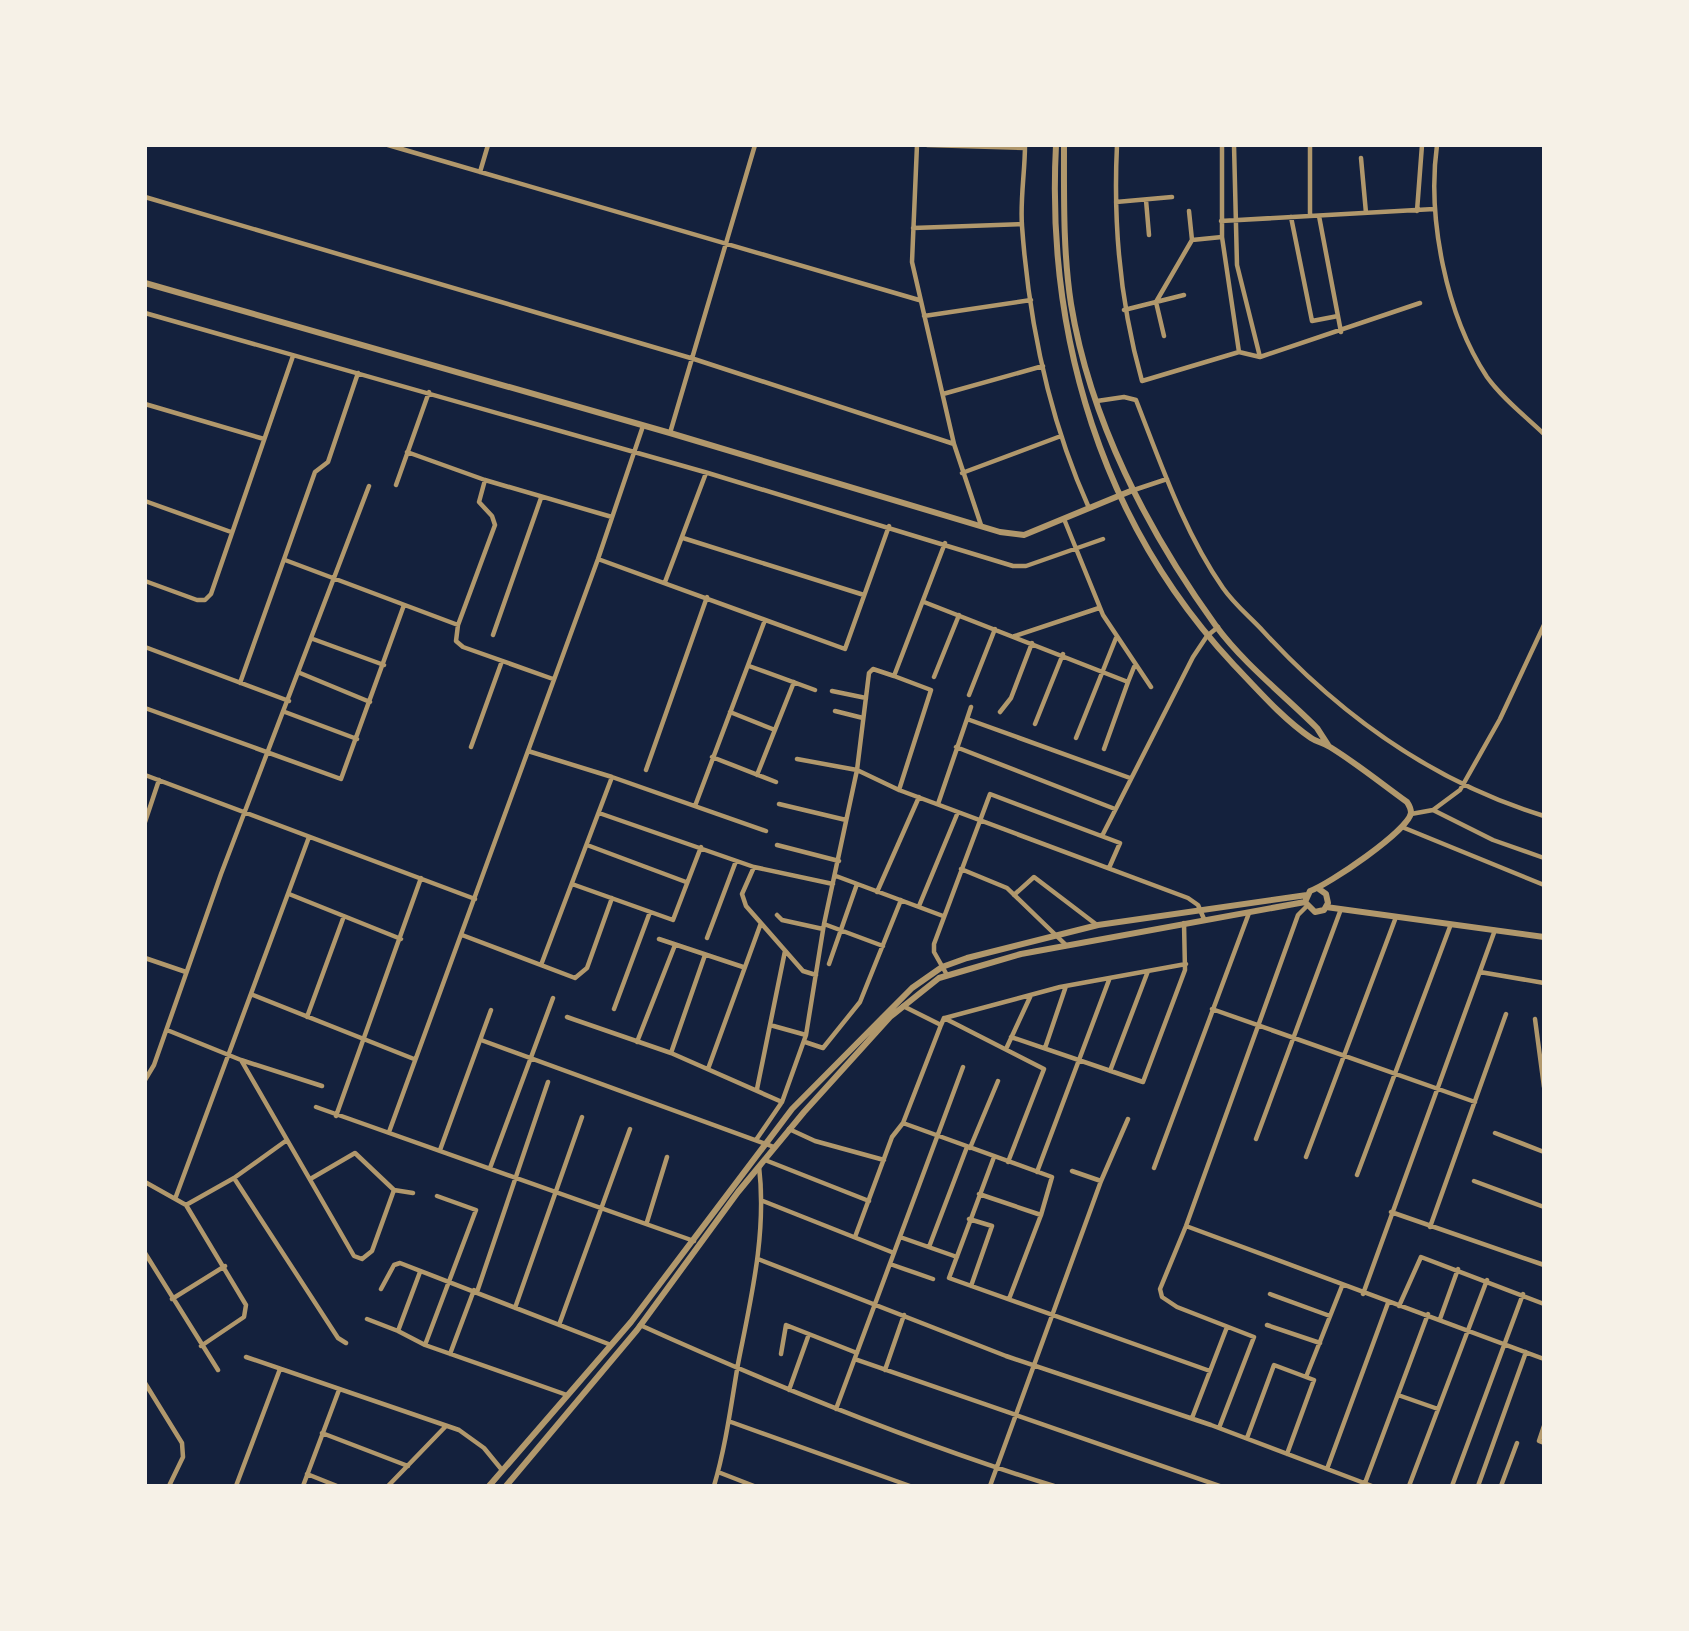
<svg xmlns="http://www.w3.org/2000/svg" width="1689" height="1631" font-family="Signika,sans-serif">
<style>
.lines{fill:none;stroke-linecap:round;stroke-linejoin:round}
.minor{stroke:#b1986c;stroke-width:4.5}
.tertiary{stroke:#b1986c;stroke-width:6}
</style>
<rect width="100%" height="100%" fill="#14213d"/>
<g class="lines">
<path class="minor" d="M388,145L919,300
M917,145L912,262L954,444L981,525
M927,145L1025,148
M1025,145C1025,172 1020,199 1022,226C1029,323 1049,419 1089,508
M1117,145C1113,227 1120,303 1142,381L1239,352
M1222,145V237L1239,352L1260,357L1420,303
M1234,145L1237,265L1260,357
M1310,145V216
M1437,145C1427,218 1446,315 1487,377C1502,398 1525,416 1544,434
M1361,158L1366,213
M480,172L488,145
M145,197L694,359L954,444
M1146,200L1149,235
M1116,202L1172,197
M1189,211L1192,240
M1417,211L1422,145
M1319,216L1341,332
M1291,217L1312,321L1338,316
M1221,221L1434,209
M913,228L1022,224
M1124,310L1184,295
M145,313L708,473L1013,566H1026L1103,539
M924,316L1031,300
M1164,336L1156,302L1192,240L1222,237
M943,394L1043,366
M1097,401L1124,397L1136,400C1161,464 1184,532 1223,588C1234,604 1250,617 1263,631C1340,715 1433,782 1544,816
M145,404L264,439
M670,433L755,145
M407,452L485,480L612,517
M962,473L1061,436
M485,480L479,502L492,516L495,525L458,625L456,641L463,647L553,679
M396,485L429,392
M1134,490L1167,479
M145,501L231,532
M1064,519L1103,615L1151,687
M683,538L864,595
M598,559L845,649L889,526
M285,560L458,625
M145,581L197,600H205L211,594L293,356
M665,582L706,473
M924,602L1128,682L1104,749
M493,635L541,498
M1015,636L1099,608
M313,639L384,665
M145,647L289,701
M749,666L815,690
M300,673L370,702
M894,676L931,690L899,790
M934,677L959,615
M1128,682L1134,667
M240,683L315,472L328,462L358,373
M832,691L866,698
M969,695L995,629
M145,708L341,779L404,605
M835,711L863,718
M285,712L357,739
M730,712L775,730
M1000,712L1011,698L1032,643
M967,719L971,707
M1035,724L1063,654
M1076,738L1116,638
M471,747L502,661
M956,747L1115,809
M528,751L612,777L766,831
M712,757L776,782
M797,759L857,770L899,790L1188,898L1198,905L1204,919
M646,770L707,597
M145,775L475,899
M757,775L794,682
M779,804L846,820
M938,804L967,719L1130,778
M695,806L765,620
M1433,810L1493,840L1544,858
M599,813L754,867L833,884
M1411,814L1433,810L1460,790L1500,719L1544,625
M145,822L159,780
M1402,827L1544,885
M1102,836L1193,657L1207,636L1218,627
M587,845L686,882
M777,845L839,861
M754,867L742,894L746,906L803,971L816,975
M961,869L1007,888L1066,945
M836,876L943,916
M572,884L673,920L701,847
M877,892L919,797
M289,894L401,939
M1014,895L1034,877L1097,925
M919,906L958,812
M777,915L782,920L823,929
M824,924L883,946
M462,935L575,978L587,968L612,898
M707,938L736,861
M659,939L743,967
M705,955L671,1053L782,1102L756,1140
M145,958L186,972
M829,964L857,884
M541,965L612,777
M1480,972L1544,983
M947,975L934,952V944L990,794L1120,843L1109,868
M253,995L414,1059
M903,1006L941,1025L944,1018L1044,1069L1008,1162
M614,1009L650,912
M1212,1009L1475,1102
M307,1017L344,916
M567,1017L671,1053
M945,1018L1060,987L1186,964
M1535,1019L1544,1087
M770,1025L806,1035
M167,1030L241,1060L322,1086
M1011,1037L1143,1082L1185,970L1184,923
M481,1040L774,1147
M637,1042L675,945
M805,1042L823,1048L860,1002L901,900
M1045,1048L1066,986
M1006,1049L1031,995
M241,1060L354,1256L362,1259L372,1251L394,1190
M708,1069L761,923
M1110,1071L1148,971
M145,1080L154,1065L221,874L369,486
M757,1089L785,951
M782,1102L806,1035L824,924L857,770L869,673L873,669L894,676L945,543
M316,1107L694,1241
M336,1116L421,878
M903,1123L1052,1177L1041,1215L1009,1299
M789,1129L815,1141L884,1160
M389,1132L598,559L643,426
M1495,1133L1544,1152
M1256,1139L1341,909
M970,1148L998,1081
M440,1150L491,1010
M994,1157L949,1278L1210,1371
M1306,1157L1396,917
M765,1160L869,1201
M490,1168L553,998
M1154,1168L1249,913
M1072,1171L1101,1181
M1037,1172L1109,980
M1357,1175L1451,924
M234,1178L338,1338L346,1343
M312,1178L355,1153L394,1190L413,1193
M1474,1181L1544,1207
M145,1182L186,1205L246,1305L244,1317L201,1346
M979,1194L1041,1215
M175,1199L309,837
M763,1201L894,1253
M186,1205L234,1178L287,1140
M1391,1212L1544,1265
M969,1219L992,1226L971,1286
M647,1222L667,1157
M1186,1226L1544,1359
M1430,1227L1506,1014
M855,1237L892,1137L903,1123L941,1025
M900,1237L957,1257
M929,1247L967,1147
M145,1253L218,1370
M758,1259L1006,1356L1211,1425L1372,1486
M890,1264L933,1279
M381,1289L394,1265L400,1263L611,1345
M477,1292L548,1082
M1270,1294L1330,1316
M1363,1294L1495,930
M172,1299L225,1266
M1399,1306L1421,1257L1544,1304
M515,1308L582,1117
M367,1319L398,1331L425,1345L567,1395
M1440,1319L1458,1269
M559,1325L630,1129
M640,1325C775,1386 912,1442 1054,1486
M1267,1325L1320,1343
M398,1331L420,1272
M425,1345L476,1210L437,1196
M450,1354L474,1290
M781,1354L786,1325L857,1353
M246,1357L459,1430L484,1448L502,1470
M855,1359L1220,1486
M885,1370L904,1315
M1306,1377L1342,1286
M145,1383L182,1443L183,1457L169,1486
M789,1390L809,1334
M1398,1395L1438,1409
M836,1409L963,1067
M1192,1418L1227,1327
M731,1422L910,1486
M1544,1426L1539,1441L1544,1443
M1219,1428L1254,1337L1177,1307L1162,1297L1160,1289L1186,1226L1298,915L1307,906
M322,1433L408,1466
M1247,1438L1274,1365L1314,1380L1287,1454
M1327,1469L1388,1303
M718,1472L754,1486
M307,1474L337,1486
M1365,1483L1428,1314
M236,1486L280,1369
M303,1486L339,1390
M388,1486L446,1426
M714,1486C726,1445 731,1405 738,1364C751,1298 767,1233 759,1166
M990,1486L1101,1181L1128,1119
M1409,1486L1487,1280
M1452,1486L1523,1294
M1478,1486L1526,1352
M1501,1486L1517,1443"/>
<path class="tertiary" d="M1056,145C1046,336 1102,524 1234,665C1258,690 1282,718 1311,738C1317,742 1324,743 1330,747C1356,763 1382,784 1407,802C1409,805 1411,809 1411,813C1408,831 1328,885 1310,891L1305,902L1315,912L1324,910L1328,903L1326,894L1319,889
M1064,145C1064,198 1063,252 1071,304C1090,420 1148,532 1216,626C1244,664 1284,695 1317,728L1328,745
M145,283L670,433L1000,532L1024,535L1133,490
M1326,907L1544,937
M489,1486L631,1322L792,1109L912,988L942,967L967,958L1098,925L1307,895
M506,1486L637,1330L738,1192L804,1112L890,1017L939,978L1021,954L1305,902"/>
</g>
<rect width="1689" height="1631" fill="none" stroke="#f6f1e7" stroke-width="294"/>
</svg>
